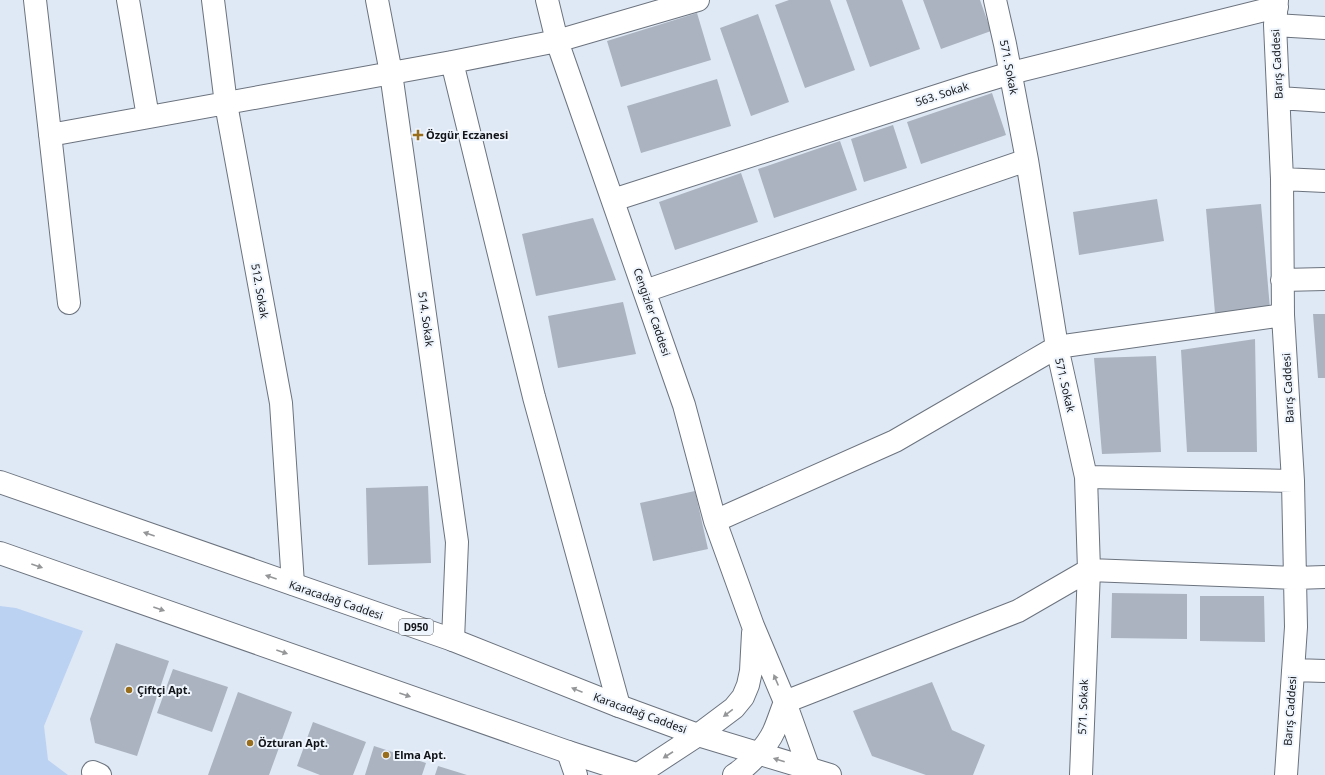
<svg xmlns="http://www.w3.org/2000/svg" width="1325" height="775" font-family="'Noto Sans',sans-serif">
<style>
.green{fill:#bcd2f2}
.building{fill:#aab3bf}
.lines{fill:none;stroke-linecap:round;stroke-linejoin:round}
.minor-casing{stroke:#6b737e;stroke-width:24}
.highway-casing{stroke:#6b737e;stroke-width:24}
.minor{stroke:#fff;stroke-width:22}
.highway{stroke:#fff;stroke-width:22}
.oneway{fill:#949698}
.poi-dot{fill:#986d1b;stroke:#eff5fd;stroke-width:1.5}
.labels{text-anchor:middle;stroke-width:4;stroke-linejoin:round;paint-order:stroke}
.shield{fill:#eff5fd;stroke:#54585d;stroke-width:1}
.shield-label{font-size:10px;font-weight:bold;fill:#121519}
.street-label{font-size:11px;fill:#121519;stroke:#eff5fd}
.poi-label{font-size:11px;font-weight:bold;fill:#121519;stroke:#eff5fd;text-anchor:start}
</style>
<rect width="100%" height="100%" fill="#dfe8f5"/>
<path class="green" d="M0,606L16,608L83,631L44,726L48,760L68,775H0Z"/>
<path class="building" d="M789,0H830L855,70L805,88L775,5Z
M846,0H902L920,49L870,67Z
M923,0H980L991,31L941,49Z
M697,13L711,60L621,87L607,41Z
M758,14L789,102L751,116L720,28Z
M717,79L731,126L641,153L627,106Z
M992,93L1006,135L921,164L907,122Z
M893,125L907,168L864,182L851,139Z
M840,141L857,190L774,218L758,169Z
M741,173L758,222L675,250L659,202Z
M1157,199L1164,241L1079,255L1073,212Z
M1261,204L1270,309L1215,313L1206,209Z
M593,218L616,280L536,296L522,234Z
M623,302L636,354L558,368L548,316Z
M1313,314H1325V378H1318Z
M1255,339L1257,452H1187L1181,350Z
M1156,356L1161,452L1102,454L1094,358Z
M428,486L431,563L368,565L366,488Z
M695,491L708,549L653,561L640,503Z
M1112,593L1187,594V639L1111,638Z
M1200,596H1264L1265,642L1200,641Z
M116,643L169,661L137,756L95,743L90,719Z
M173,669L228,687L212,732L157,713Z
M932,682L952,730L985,745L973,775H926L872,756L853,711Z
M238,692L292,712L269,775H208Z
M313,722L366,742L353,775H320L297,766Z
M374,746L426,763L422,775H365Z
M438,766L467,775H435Z"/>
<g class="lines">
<defs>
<path id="minor" d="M35,0L69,303
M128,0L148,117
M213,0L226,104L281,403L293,584
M377,0L391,73L457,542L453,640
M547,0L557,41L684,405L715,521L753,626L785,702L809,769
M995,0L1005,44L1027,160L1057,347L1086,477L1089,570L1081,775
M1277,0L1275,25L1282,179L1283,315L1293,481L1296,627L1286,775
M1275,25L1325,28
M452,62L534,397L619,706
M1279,98L1325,101
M50,135L452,62L557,41L698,0
M1282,179L1325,181
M613,200L971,85L1011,73L1277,7
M1282,280L1325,279
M645,291L1027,160
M1086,477L1293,481
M715,521L895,441L1057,347L1283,315
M1293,670L1325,671
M568,752L576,775
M93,772L100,775
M637,775L698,735L734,708L743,697L748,685L751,671L753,633
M734,775C748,766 767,747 774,731C778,722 781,712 785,702L1018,611L1089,570L1295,578L1325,577"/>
<path id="highway" d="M0,482L453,640L619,706L698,735L830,775
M0,553L568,752L639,775"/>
</defs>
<use href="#minor" class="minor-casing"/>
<use href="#highway" class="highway-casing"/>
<use href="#minor" class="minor"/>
<use href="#highway" class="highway"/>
</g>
<defs><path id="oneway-solid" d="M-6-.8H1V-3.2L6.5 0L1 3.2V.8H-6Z"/></defs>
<g class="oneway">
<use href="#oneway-solid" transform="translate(149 534) rotate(-161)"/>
<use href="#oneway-solid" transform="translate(37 566) rotate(19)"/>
<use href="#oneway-solid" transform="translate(271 577) rotate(-161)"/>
<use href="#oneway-solid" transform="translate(159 609) rotate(19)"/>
<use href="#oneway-solid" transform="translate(282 652) rotate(19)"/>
<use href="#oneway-solid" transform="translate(776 680) rotate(-113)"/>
<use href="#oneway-solid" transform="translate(577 690) rotate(-158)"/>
<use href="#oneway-solid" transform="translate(405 695) rotate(19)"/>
<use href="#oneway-solid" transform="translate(728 713) rotate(143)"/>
<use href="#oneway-solid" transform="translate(668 755) rotate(147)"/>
<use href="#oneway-solid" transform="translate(779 760) rotate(-162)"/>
</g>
<g class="poi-dot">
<path d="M416 129h4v4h4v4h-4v4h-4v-4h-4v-4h4z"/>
<circle cx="129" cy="690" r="4"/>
<circle cx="250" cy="743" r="4"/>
<circle cx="386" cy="755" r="4"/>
</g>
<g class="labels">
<rect class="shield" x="399" y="619" width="34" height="16" rx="3"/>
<g class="shield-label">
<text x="416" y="631">D950</text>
</g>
<g class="street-label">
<text transform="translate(1277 64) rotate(-93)" y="4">Barış Caddesi</text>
<text transform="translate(1009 67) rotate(79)" y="4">571. Sokak</text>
<text transform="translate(942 94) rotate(-18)" y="4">563. Sokak</text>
<text transform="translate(260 291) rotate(80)" y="4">512. Sokak</text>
<text transform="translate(652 312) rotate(71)" y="4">Cengizler Caddesi</text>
<text transform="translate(426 319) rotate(82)" y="4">514. Sokak</text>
<text transform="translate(1065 385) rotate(77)" y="4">571. Sokak</text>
<text transform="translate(1288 388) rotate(-93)" y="4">Barış Caddesi</text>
<text transform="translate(336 600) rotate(19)" y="4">Karacadağ Caddesi</text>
<text transform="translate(1083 707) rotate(-88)" y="4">571. Sokak</text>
<text transform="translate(1290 711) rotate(-86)" y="4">Barış Caddesi</text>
<text transform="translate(640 713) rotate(20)" y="4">Karacadağ Caddesi</text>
</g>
<g class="poi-label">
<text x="426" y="139">Özgür Eczanesi</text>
<text x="137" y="694">Çiftçi Apt.</text>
<text x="258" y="747">Özturan Apt.</text>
<text x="394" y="759">Elma Apt.</text>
</g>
</g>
</svg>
